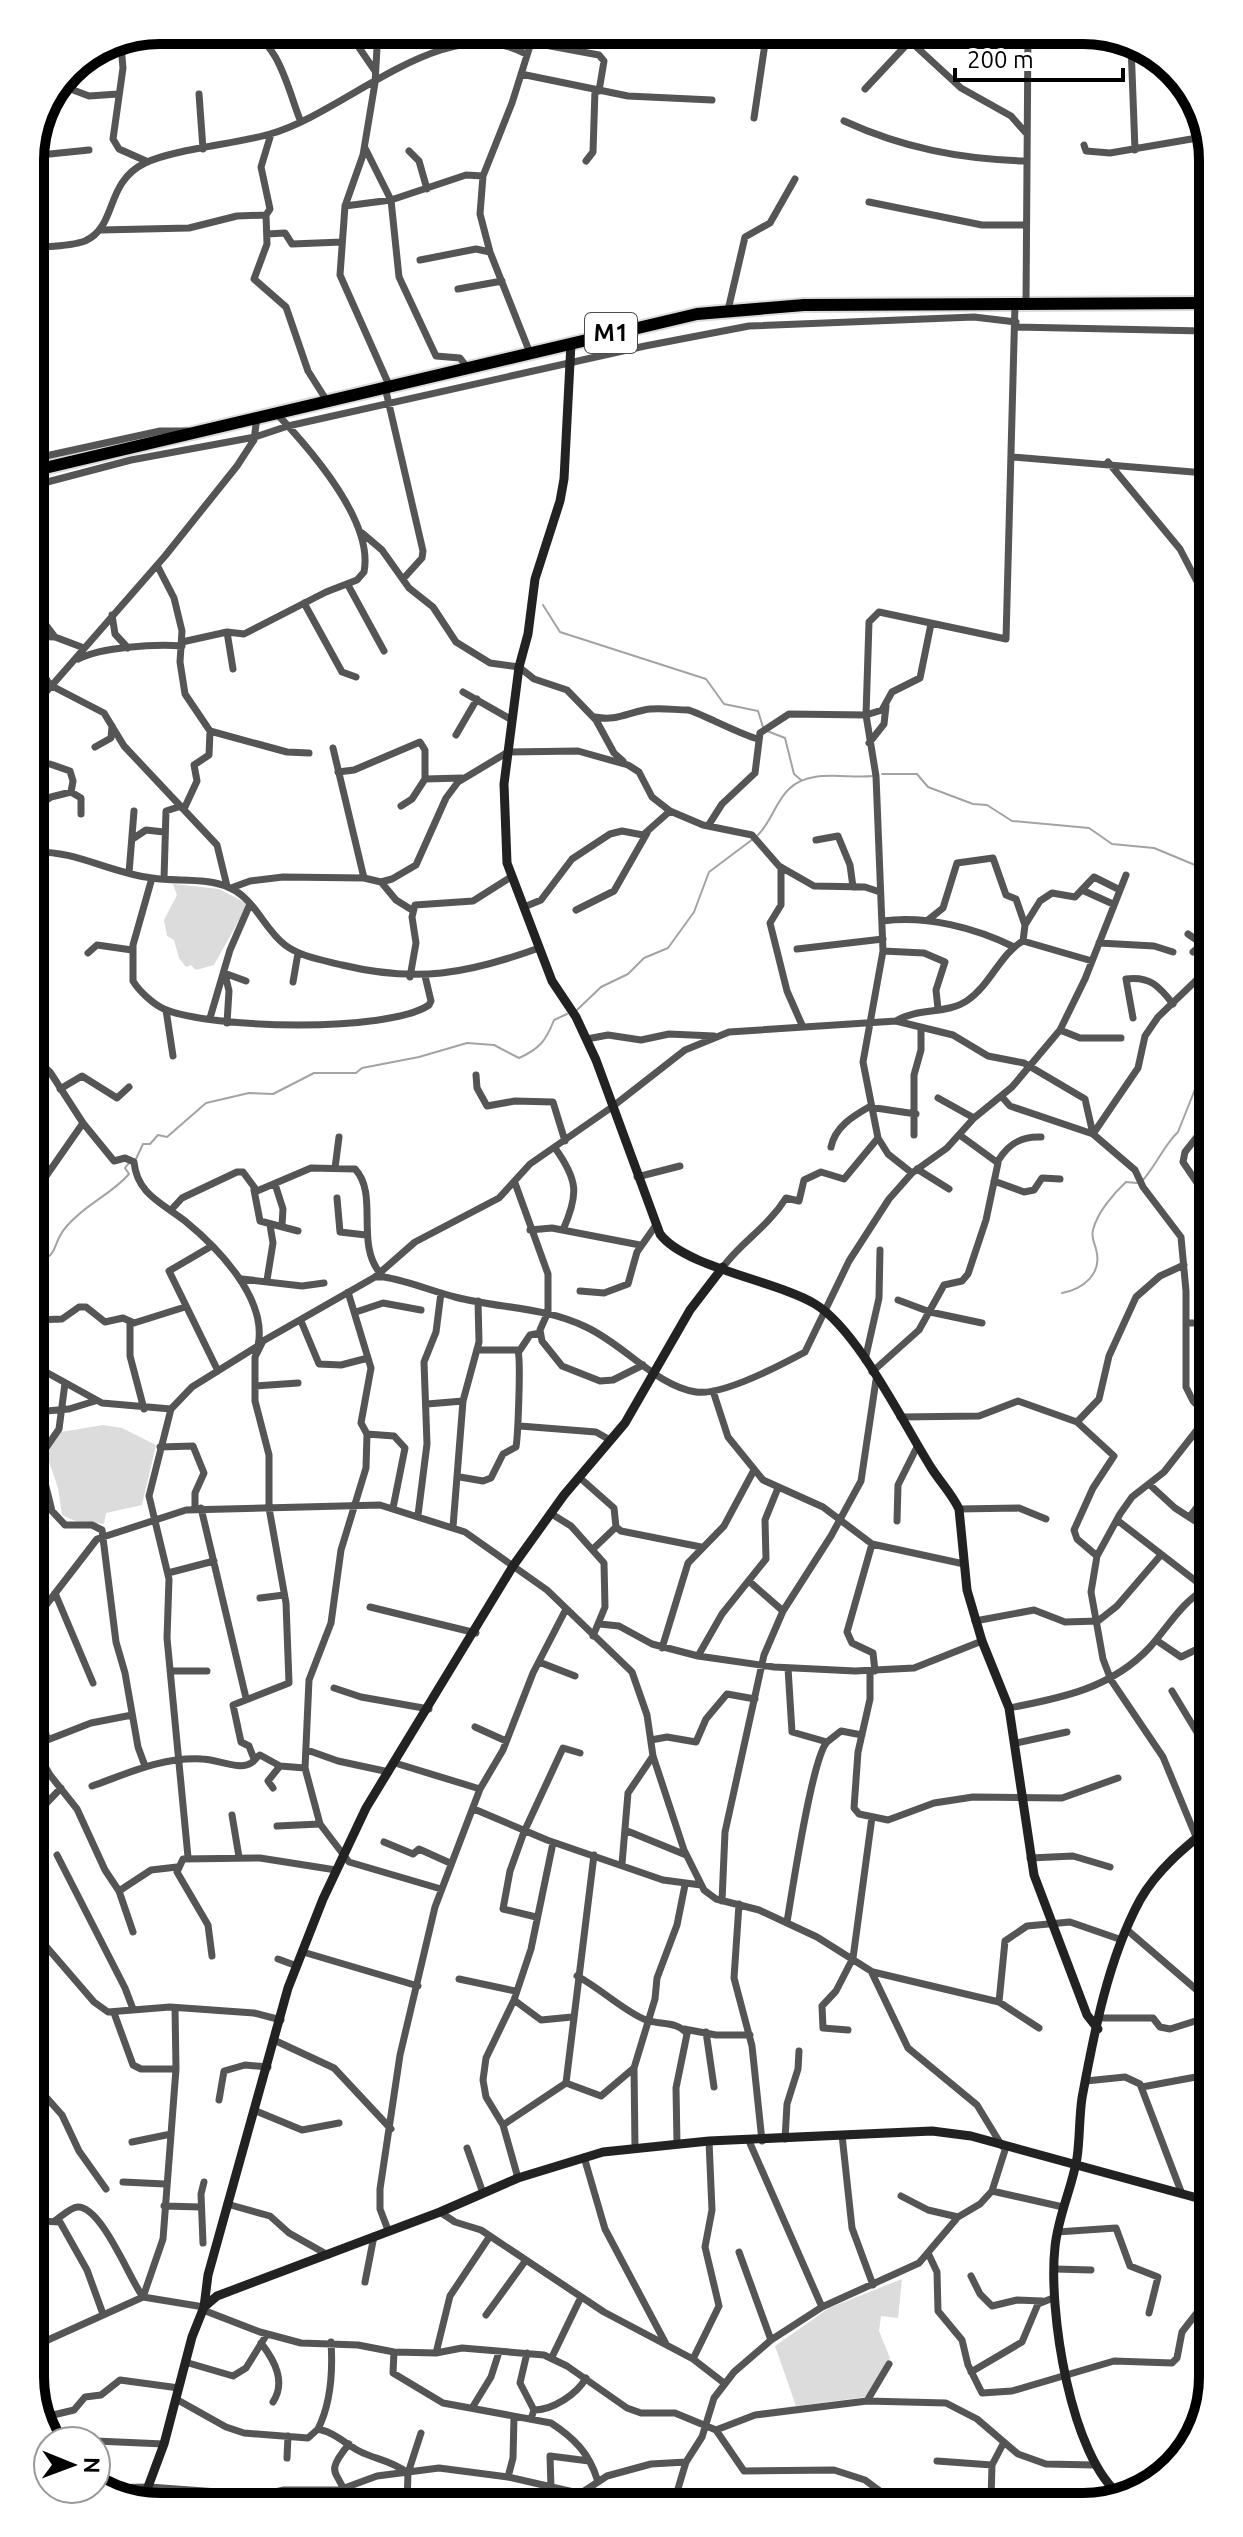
<svg xmlns="http://www.w3.org/2000/svg" width="1243" height="2537" font-family="Ubuntu,sans-serif">
<style>
.green{fill:#dcdcdc}
.lines{fill:none;stroke-linecap:round;stroke-linejoin:round}
.stream{stroke:#a3a3a3;stroke-width:2}
.highway-casing{stroke:#dbdbdb;stroke-width:16}
.street{stroke:#555;stroke-width:7}
.secondary{stroke:#222;stroke-width:9}
.highway{stroke:#000;stroke-width:12}
.labels{text-anchor:middle;stroke-width:6;stroke-linejoin:round;paint-order:stroke}
.shield{fill:#fff;stroke:#4c4c4c;stroke-width:2}
.shield-label{font-size:24px;font-weight:bold;fill:#000}
.rim{fill:none;stroke:#000;stroke-width:10}
</style>
<rect width="100%" height="100%" fill="#fff"/>
<path class="green" d="M173,884L219,889L248,904L214,965L196,970L191,965L186,967L179,958L174,940L167,936L164,920L177,895Z
M103,1425L122,1428L156,1445L142,1505L106,1513L104,1524L75,1521L62,1515L58,1488L45,1450L61,1432Z
M902,2279L898,2318L881,2316L879,2331L890,2358L866,2397L796,2406L775,2346L829,2308Z"/>
<g class="lines">
<path class="stream" d="M543,605L560,632L706,679L724,704L758,711L763,727
M767,731L785,738L794,774L801,780
M882,774H917L928,787L973,804L987,805L1012,821L1089,828L1112,844L1154,848L1207,870
M758,835C771,822 776,801 789,789C810,768 847,779 873,776
M577,1010L601,987L628,974L644,958L668,948L694,912L709,872L753,839
M135,1161L143,1144H150L158,1135L167,1137L206,1103L249,1093L273,1094L314,1073H356L362,1068L419,1057L467,1043L494,1045L519,1058C539,1049 546,1041 554,1020L567,1014
M1143,1180C1157,1164 1164,1145 1178,1132L1207,1059
M35,1262C60,1257 51,1244 66,1227C85,1204 111,1195 129,1174L125,1168L129,1163
M1062,1293C1083,1289 1103,1274 1096,1249C1094,1241 1091,1238 1093,1230C1097,1213 1113,1194 1126,1182L1137,1183"/>
<defs>
<path id="highway" d="M32,471L697,314L804,305L1204,303"/>
</defs>
<use href="#highway" class="highway-casing"/>
<path class="street" d="M244,30C279,38 289,94 301,122
M347,30L375,71
M378,30L375,83L363,155L345,206L340,275L389,385
M484,30L486,43
M898,30L961,88L1011,116L1026,133
M142,37L243,30
M545,45L599,55L604,61L599,91
M1131,45L1135,150
M121,46L123,68L113,139L119,149L146,161
M521,74L628,96L712,100
M60,85L89,96L118,94
M865,89L910,41
M199,94L203,149
M754,118L767,30
M844,121C903,148 960,159 1025,161
M271,134L261,167L270,209L266,215L267,244L254,279L286,307L308,371L327,401
M1084,145L1086,151L1110,153L1203,137
M365,148L391,200L399,277L436,356L460,358L466,366
M409,151L419,161L427,189
M30,156L89,150
M586,161L593,152L595,90
M869,202L982,225H1024
M345,206L391,200L466,175L483,176
M101,230L189,228L237,216L266,215
M267,234L285,233L292,244L342,242
M31,248C48,246 69,247 85,241C118,226 104,183 145,163C174,149 236,144 270,134C346,113 445,9 526,54
M420,260L476,249L490,252
M458,289L502,281
M1026,304L1028,30
M728,310L745,237L770,223L795,179
M1016,327L1204,331
M530,353L490,252L480,214L483,176L512,103L535,30
M385,387L423,551L422,558L403,579
M1012,457L1205,473
M32,459L160,431H188
M1108,462L1180,549L1205,597
M32,486L131,460L255,437L288,426L645,346L749,326L974,317L1016,322
M362,533L382,550L409,588L433,607L456,642L490,663L519,667L534,679L567,690L596,720L614,753L623,761
M157,565L174,598L182,631L180,662L185,694L210,731L287,752L309,753
M348,585L384,651
M304,603L342,672L356,677
M32,614L40,617L55,637L84,648
M112,615L115,634L128,648
M227,632L233,669
M32,636L55,637
M182,642L227,632L244,634L326,592L357,580L364,572C374,522 310,449 277,414
M32,657L50,685L104,713L124,746L217,845L227,886
M78,659C102,647 154,644 182,646
M463,692L512,720
M33,707L165,556L237,466L254,440L257,417
M595,717C615,721 625,714 644,710C656,707 675,710 688,710C696,711 741,735 758,739
M456,735L477,699
M869,743L884,724L886,706
M95,747L111,738L112,726
M333,748L364,878
M50,764L70,771L73,781L71,792
M338,772L354,770L420,742L425,750V779
M401,806L412,799L425,779L462,778
M33,809L51,797L71,792L81,798V814
M184,809L197,781L194,765L209,755L210,731
M708,826L722,804L755,773L760,733L789,714L866,715L882,710L892,692L920,678L931,624
M134,838L146,830L164,832
M816,840L838,836L850,865L853,887
M33,852C75,850 110,873 152,878C177,882 207,877 230,888C255,899 264,929 285,945C301,957 323,960 342,965C417,983 467,974 539,948
M781,867V905L770,923L787,991L802,1025
M129,873L134,811
M152,878L133,945V981C139,991 153,1004 164,1009C211,1029 388,1033 429,1005L431,1001L425,976
M164,879L166,811L181,806
M381,882L396,900L412,910
M231,888L250,881L283,877L364,878L381,882L392,879L416,865L446,798L458,782L508,752L578,751L628,765L639,772L652,797L670,811
M1082,890L1113,904
M524,907L541,900L572,859L610,834L622,831L643,835L670,811L703,825L752,835L779,866L814,886L865,887L880,892
M576,910L614,891L647,833
M928,920L943,908L957,863L993,858L1006,895L1016,899L1025,925L1023,941
M883,921C926,915 976,928 1014,947
M1025,925L1040,901L1052,893L1075,897L1094,877L1118,889
M1188,934L1207,947
M1099,943L1154,946L1173,952
M797,949L883,939
M883,951L924,953L945,962L936,990L938,1009
M1193,952L1205,942
M88,953L97,945L132,950
M224,973L246,981
M225,974L229,991L227,1023
M410,977L416,943L412,917L415,905L473,901L511,877
M293,982L298,953
M166,1010L173,1056
M210,1018L230,950L250,904
M1133,1018L1126,979C1150,976 1159,986 1173,1004
M896,1021C918,1007 947,1015 968,1000C990,985 1001,953 1023,941L1092,961
M1060,1030L1080,1038H1121
M587,1039L608,1035L641,1040L669,1034L714,1036
M34,1057L50,1072L83,1123L35,1192
M476,1075L477,1088L487,1106L515,1101L553,1102L565,1141
M60,1089L82,1076L117,1098L129,1087
M1002,1097L1010,1106L1093,1134L1138,1068L1145,1036L1158,1017L1207,970
M938,1098L974,1118
M83,1123L114,1161L125,1158L134,1162C137,1194 162,1203 185,1221C218,1248 268,1299 258,1346L192,1387L171,1409L149,1496L169,1579L167,1638L188,1857
M1208,1123L1185,1152L1183,1162L1208,1199
M914,1135V1075L921,1050V1028
M831,1147C835,1127 853,1116 869,1107L916,1114
M555,1148C578,1180 579,1194 563,1230
M34,1159L50,1170
M998,1161C1008,1144 1021,1136 1041,1137
M335,1168L339,1137
M917,1169L949,1189
M912,1173L888,1154L878,1138L863,1062L883,951L876,776L866,715L869,622L879,612L1006,639L1015,304
M637,1177L680,1166
M994,1181L1024,1192L1034,1190L1042,1178L1060,1179
M515,1183L548,1274V1312L540,1330L542,1341L562,1366L600,1381L613,1380L643,1365
M275,1184L283,1209L282,1225
M254,1190L260,1221L298,1231
M337,1198L340,1232L366,1235
M171,1210L182,1198L237,1172H243L257,1191L311,1168L355,1169C379,1194 355,1243 380,1273
M530,1230L552,1228L640,1245
M210,1247L169,1271L218,1371
M723,1267C741,1242 768,1227 786,1198L799,1201L804,1180L821,1172L844,1179L878,1138
M375,1277L415,1242L499,1198L530,1164L612,1107L685,1050L729,1032L896,1021L953,1035L988,1056L1024,1063L1085,1099L1093,1134L1135,1170L1143,1187L1181,1237L1186,1291V1387L1193,1401L1209,1417
M242,1279L302,1286L324,1283
M267,1280L273,1243L270,1225
M580,1291L604,1293L628,1284L637,1252L656,1225
M348,1292L371,1368L361,1423L367,1434L366,1468L341,1550L331,1623L309,1680L305,1768L320,1824L349,1862L441,1889
M898,1300L930,1312L982,1323
M356,1312L383,1303L421,1310
M35,1320L62,1319L79,1307H86L105,1322L123,1318L134,1323L185,1307
M301,1321L319,1364L341,1365L368,1358
M130,1323V1356L144,1409
M1186,1323H1208
M477,1350H520L530,1335L540,1333
M865,1360L879,1298L880,1250
M35,1366L102,1403L171,1409
M872,1372L919,1330L944,1285L962,1281L968,1274L986,1220L998,1163L961,1136
M65,1383L59,1429L39,1458L52,1511L65,1525H92L102,1530L116,1642L125,1673L138,1747L145,1766
M255,1386L298,1383
M713,1391L728,1437L763,1480L823,1507L872,1544L964,1564
M427,1404L463,1401
M35,1412L69,1409L95,1401
M1208,1416L1164,1472L1132,1497L1120,1514L1097,1556L1091,1592L1103,1659L1111,1680L1163,1757L1211,1873
M900,1417L979,1416L1018,1401L1077,1422L1114,1456L1093,1488L1074,1530L1077,1539L1097,1556
M1077,1422L1099,1399L1109,1356L1136,1297L1160,1276L1184,1265
M520,1426L596,1432L610,1440
M367,1434L394,1436L405,1448L393,1508
M160,1447L193,1446L204,1473L195,1493V1509
M460,1477L483,1481L491,1478L503,1454L516,1447C518,1435 521,1360 518,1351
M579,1477L614,1508L616,1527L621,1531L701,1547
M1150,1485L1175,1508L1209,1530
M201,1508L246,1698
M959,1509L1019,1508L1046,1519
M550,1513L571,1526L604,1563L605,1607L593,1636
M418,1515L427,1444L424,1362L436,1332L441,1293
M1191,1515L1209,1492
M1117,1520L1210,1592
M897,1521L898,1485L918,1445
M453,1527L463,1401L479,1342L478,1301
M872,1544L847,1632L852,1643L873,1653L875,1671
M593,1549L616,1527
M168,1573L214,1561
M750,1582L783,1611
M55,1593L93,1683
M260,1598L284,1595
M370,1607L476,1633
M36,1618L97,1539L186,1510L380,1505L465,1532L547,1590L632,1672L647,1715L653,1756L684,1850L704,1890L716,1899L759,1910L817,1937L871,1971L908,2048L977,2105L1002,2146
M975,1621L1034,1610L1065,1622L1098,1621L1117,1606L1160,1556
M600,1624L619,1626L652,1644L698,1656L774,1667L855,1671L914,1668L982,1641
M1156,1640L1181,1657L1210,1643
M662,1648L688,1563L724,1526L754,1470
M698,1656L722,1614L766,1559L765,1520L778,1488
M539,1662L575,1676
M788,1668L792,1732L827,1742L841,1731L862,1735
M170,1671H207
M870,1672V1699L858,1752L854,1808L859,1814L888,1820L934,1803L973,1797L1062,1798L1118,1778
M334,1688L361,1697L429,1709
M1172,1691L1210,1754
M37,1694L47,1739
M1009,1708C1062,1698 1112,1688 1150,1647C1168,1627 1181,1603 1205,1589
M475,1727L506,1741
M651,1740L667,1737L696,1742L706,1719L727,1694L755,1699
M1016,1743L1067,1732
M37,1744L91,1723L132,1715
M307,1750L338,1761L389,1772
M37,1752L50,1775L77,1809L105,1870L119,1891L133,1932
M254,1759L249,1746L241,1742L233,1705L289,1683L286,1603L269,1508V1455L255,1401V1357L263,1341L375,1277H384C409,1281 431,1291 455,1297C501,1309 542,1306 586,1327C625,1345 655,1385 696,1392C723,1396 781,1365 805,1352L849,1261L889,1199L912,1173L947,1148L974,1118L1012,1087L1060,1030L1085,979L1126,875
M395,1763L480,1789
M92,1786C129,1773 162,1757 202,1759C216,1759 240,1771 251,1763C255,1761 256,1757 260,1755L280,1766L305,1768
M273,1788L268,1781L280,1766
M474,1809L547,1840L663,1880L701,1885
M37,1813L61,1788
M232,1815L239,1857
M277,1826L320,1824
M625,1830L686,1855
M384,1842L413,1854L419,1849L450,1863
M57,1855L125,1988L133,2009
M1030,1858L1073,1856L1110,1867
M622,1864L628,1793L653,1756
M119,1891L151,1870L177,1867
M722,1901L725,1832L764,1655L783,1611L831,1536L861,1481L876,1380
M739,1904L734,1978L752,2046L762,2141
M536,1917L503,1909L510,1871L524,1832L563,1748L580,1753
M787,1922C792,1892 812,1758 827,1742
M1126,1929L1198,1991L1211,2012
M38,1937L94,2002L108,2012L170,2007L254,2013L281,2020
M303,1952L418,1986
M212,1956L208,1925L177,1872L183,1859L260,1858L336,1870
M278,1959L297,1966
M873,1972L999,2002L1039,2028
M577,1976C600,1988 625,2012 646,2020C660,2025 678,2021 687,2034L676,2088L677,2144
M459,1979L515,1991
M514,2000L541,2020L572,2017
M999,2002L1005,1941L1027,1926L1070,1922L1122,1940
M114,2013L133,2065L141,2069H176
M1101,2018H1153L1160,2027L1170,2029L1211,2016
M684,2029L716,2035H750
M848,2030L823,2028L822,2006L836,1991L853,1958L872,1817
M706,2032L714,2087
M276,2041L334,2068L391,2129
M1086,2081L1125,2077L1140,2084L1182,2194
M566,2083L601,2096L634,2068
M1142,2087L1212,2074
M38,2088L62,2115L79,2151L106,2189
M219,2100L224,2071L245,2065L268,2067
M256,2111L302,2130L339,2123
M503,2125L566,2083L594,1855
M842,2135L852,2228L873,2285
M785,2139L787,2104L798,2069L799,2051
M749,2141L822,2307
M132,2142L171,2134
M635,2147L634,2068L655,1999L657,1978L677,1925L685,1885
M467,2148L483,2193
M584,2157L605,2229L666,2344
M518,2178L503,2125L486,2097L483,2080L486,2058L514,2000L531,1949L553,1843
M123,2182L165,2184
M992,2191L1063,2207
M901,2196L928,2210L958,2217
M227,2204L270,2216L289,2233L328,2255
M164,2206L201,2207
M440,2212L455,2222L481,2230L604,2312L693,2359L724,2383
M56,2220C62,2216 71,2207 78,2207C102,2207 130,2280 143,2297
M39,2221L60,2222L87,2270L103,2314
M388,2230L380,2209V2189L400,2055L435,1907L480,1789L503,1750L533,1673L565,1611
M1057,2232L1116,2228L1130,2266L1158,2277L1149,2313
M203,2243L201,2194L204,2182
M739,2252L771,2340
M928,2253L937,2272L938,2311L962,2340L968,2365L982,2393L1012,2391L1114,2361L1172,2363L1177,2358L1182,2332L1196,2314
M1055,2269L1091,2270
M971,2276L980,2294L992,2306L1017,2300L1042,2301
M365,2282L374,2236
M143,2297L163,2239L176,2069L175,2008
M203,2310L260,2332L301,2343L358,2345L394,2352L436,2353L462,2348L544,2355L567,2366L627,2408L641,2413H675L716,2430L755,2415L867,2401L946,2403L977,2419L1018,2454L1046,2464L1094,2465
M486,2315L526,2260
M261,2343C275,2361 286,2382 273,2402
M39,2344L143,2297L204,2307
M394,2352L393,2373L443,2403L551,2423C574,2438 589,2453 597,2479
M436,2353L450,2296L490,2236
M527,2353L520,2383L534,2410
M552,2357L581,2297
M693,2359L719,2306L705,2247L712,2210L709,2141
M185,2362L233,2376L246,2368L267,2334
M971,2372L1022,2342L1038,2304L1053,2298
M176,2399L226,2427L244,2433L308,2438L318,2429C336,2433 344,2443 359,2451C376,2460 389,2459 408,2473
M867,2401L889,2364
M472,2408L491,2377L499,2352
M40,2410L49,2416L74,2410L85,2397L101,2395L120,2380L179,2388
M531,2419L534,2410C553,2410 577,2394 586,2378
M318,2429C331,2403 333,2372 331,2342
M716,2430L744,2471L834,2470L865,2480L892,2500
M50,2439L164,2444
M287,2458L288,2436
M937,2461L992,2465
M508,2477L513,2458L514,2417
M96,2488L149,2487L261,2495L284,2490H339L377,2476L439,2468L508,2477L578,2493
M551,2488L550,2456L589,2461
M177,2491L199,2506
M991,2499L992,2465L1003,2444
M674,2502L686,2462
M566,2503L607,2476L651,2464L686,2462L702,2437L714,2398L734,2372L771,2340L822,2307L919,2263L958,2217L980,2204L992,2191L1006,2147
M407,2504L408,2473L421,2433
M348,2505C343,2469 320,2479 349,2444"/>
<path class="secondary" d="M571,343L564,479L560,501L535,579L528,634L519,667L504,784L507,863L552,981L576,1017L596,1060L660,1234C684,1267 777,1281 815,1304C858,1330 904,1425 932,1469C941,1483 952,1494 959,1509L967,1590L982,1641L1009,1708L1034,1875L1087,2015L1098,2029
M204,2307L208,2275L288,1988L323,1899L366,1808L513,1566L564,1495L625,1423L690,1310L723,1267
M1122,2497C1070,2458 1048,2309 1055,2247C1058,2216 1072,2188 1077,2158C1080,2138 1079,2118 1082,2098C1094,2033 1108,1959 1140,1900C1157,1870 1184,1848 1211,1826
M142,2503L164,2444L192,2337L204,2307L217,2296L440,2212L518,2178L603,2152L709,2141L932,2131L971,2136L1212,2202"/>
<use href="#highway" class="highway"/>
</g>
<g class="labels">
<rect class="shield" x="585" y="313" width="52" height="40" rx="6"/>
<g class="shield-label">
<text x="611" y="341">M1</text>
</g>
</g>
<path d="M0 0H1243V2537H0ZM160 44H1083A116 116 0 0 1 1199 160V2377A116 116 0 0 1 1083 2493H160A116 116 0 0 1 44 2377V160A116 116 0 0 1 160 44Z" fill="#fff" fill-rule="evenodd"/>
<path class="rim" d="M160 44H1083A116 116 0 0 1 1199 160V2377A116 116 0 0 1 1083 2493H160A116 116 0 0 1 44 2377V160A116 116 0 0 1 160 44Z"/>
<g transform="translate(72 2465) rotate(91)"><circle r="38" fill="#ffffff" stroke="#999999" stroke-width="2"/>
<path d="M0-6L14 30L0 20L-14 30Z" fill="#000000"/>
<text y="-12" font-size="22" font-weight="bold" text-anchor="middle" fill="#000000">N</text>
</g>
<path d="M955 68v12h168v-12" fill="none" stroke="#000000" stroke-width="4"/>
<text x="967" y="68" font-size="24" fill="#000000" stroke="#ffffff" stroke-width="6" paint-order="stroke">200 m</text>
</svg>
